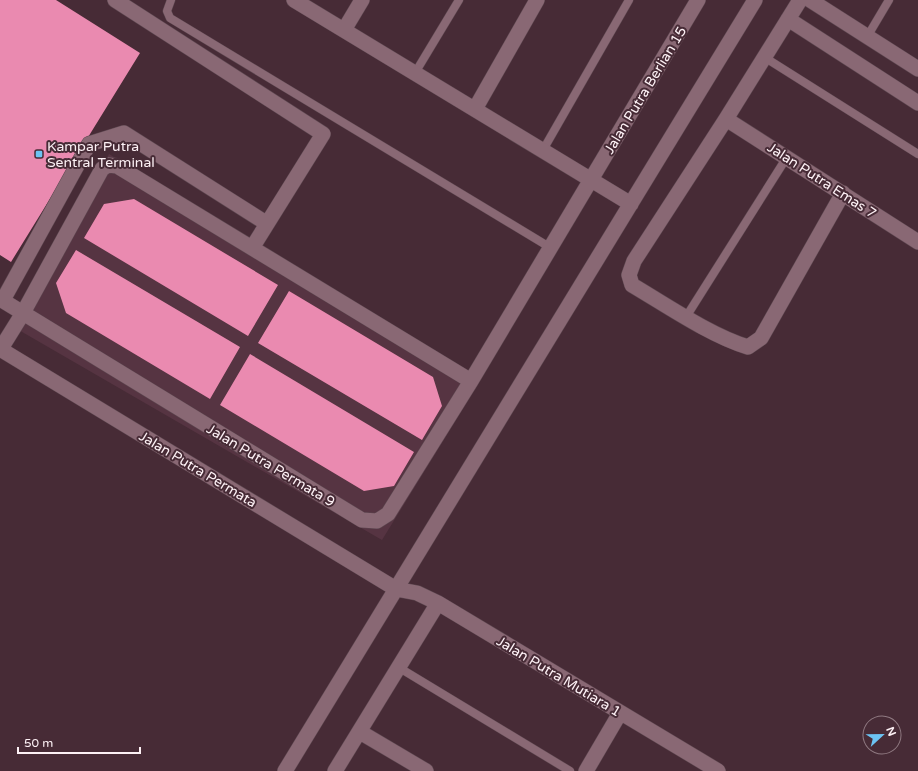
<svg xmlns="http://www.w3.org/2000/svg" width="918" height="771" font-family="'Varela Round',sans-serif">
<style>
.built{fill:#563442}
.building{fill:#ea8ab0}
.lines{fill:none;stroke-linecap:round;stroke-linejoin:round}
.service-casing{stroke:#5e4851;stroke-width:9}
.minor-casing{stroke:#5e4851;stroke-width:16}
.service{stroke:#896874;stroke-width:8}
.minor{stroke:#896874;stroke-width:15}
.poi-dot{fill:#6cc3f3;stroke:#472b36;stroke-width:1.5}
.labels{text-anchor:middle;stroke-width:4;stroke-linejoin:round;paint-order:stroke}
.street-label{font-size:14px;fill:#fdf1f5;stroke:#472b36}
.poi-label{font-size:14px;fill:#fdf1f5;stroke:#472b36;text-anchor:start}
</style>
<rect width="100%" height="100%" fill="#472b36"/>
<path class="built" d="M109,154L480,381L382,540L17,329Z"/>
<path class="building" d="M0,0H56L140,53L11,262L0,255Z
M134,199L278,285L248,336L84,238L104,204Z
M76,250L240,347L210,399L66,313L56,283Z
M289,291L433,377L442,406L422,440L258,343Z
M250,354L414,452L394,486L364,491L220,405Z"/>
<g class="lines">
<defs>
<path id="service" d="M171,0L167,11L170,18L551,248
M867,37L889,0
M764,57L918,154
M415,73L459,0
M543,150L629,0
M686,317L787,157
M398,667L570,771"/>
<path id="minor" d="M115,0L323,134L252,248
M294,0L631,204
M800,0L726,119L634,261L629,275L632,285C666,305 711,336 748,347L761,338L843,193
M810,0L918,69
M788,19L918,103
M344,30L362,0
M475,109L537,0
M726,119L918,242
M0,299L362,520L377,521L388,514L471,381L698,0
M3,300L89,144L124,133L266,223
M0,349L396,589L417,593L438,603L718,771
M0,350L23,313L102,169L108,165L117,166L471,381
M360,732L426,771
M285,771L755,0
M335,771L438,603
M586,771L620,713"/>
</defs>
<use href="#service" class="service-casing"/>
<use href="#minor" class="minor-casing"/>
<use href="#service" class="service"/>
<use href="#minor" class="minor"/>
</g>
<rect class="poi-dot" x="35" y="150" width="8" height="8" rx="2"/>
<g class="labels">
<g class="street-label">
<text transform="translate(645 90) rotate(-59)" y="5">Jalan Putra Berlian 15</text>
<text transform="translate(822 180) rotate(33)" y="5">Jalan Putra Emas 7</text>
<text transform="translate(271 465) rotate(31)" y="5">Jalan Putra Permata 9</text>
<text transform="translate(198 469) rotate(31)" y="5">Jalan Putra Permata</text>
<text transform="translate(559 676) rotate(31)" y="5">Jalan Putra Mutiara 1</text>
</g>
<g class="poi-label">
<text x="47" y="151">Kampar Putra<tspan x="47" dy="16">Sentral Terminal</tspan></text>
</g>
</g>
<g transform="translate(882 735) rotate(68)"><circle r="19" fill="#472b36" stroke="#907a82"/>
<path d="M0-3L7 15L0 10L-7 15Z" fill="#6cc3f3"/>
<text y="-6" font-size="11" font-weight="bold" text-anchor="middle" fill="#fdf1f5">N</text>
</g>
<path d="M18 747v6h122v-6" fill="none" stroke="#fdf1f5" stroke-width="2"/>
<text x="24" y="747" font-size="12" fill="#fdf1f5" stroke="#472b36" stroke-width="3" paint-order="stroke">50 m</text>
</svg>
